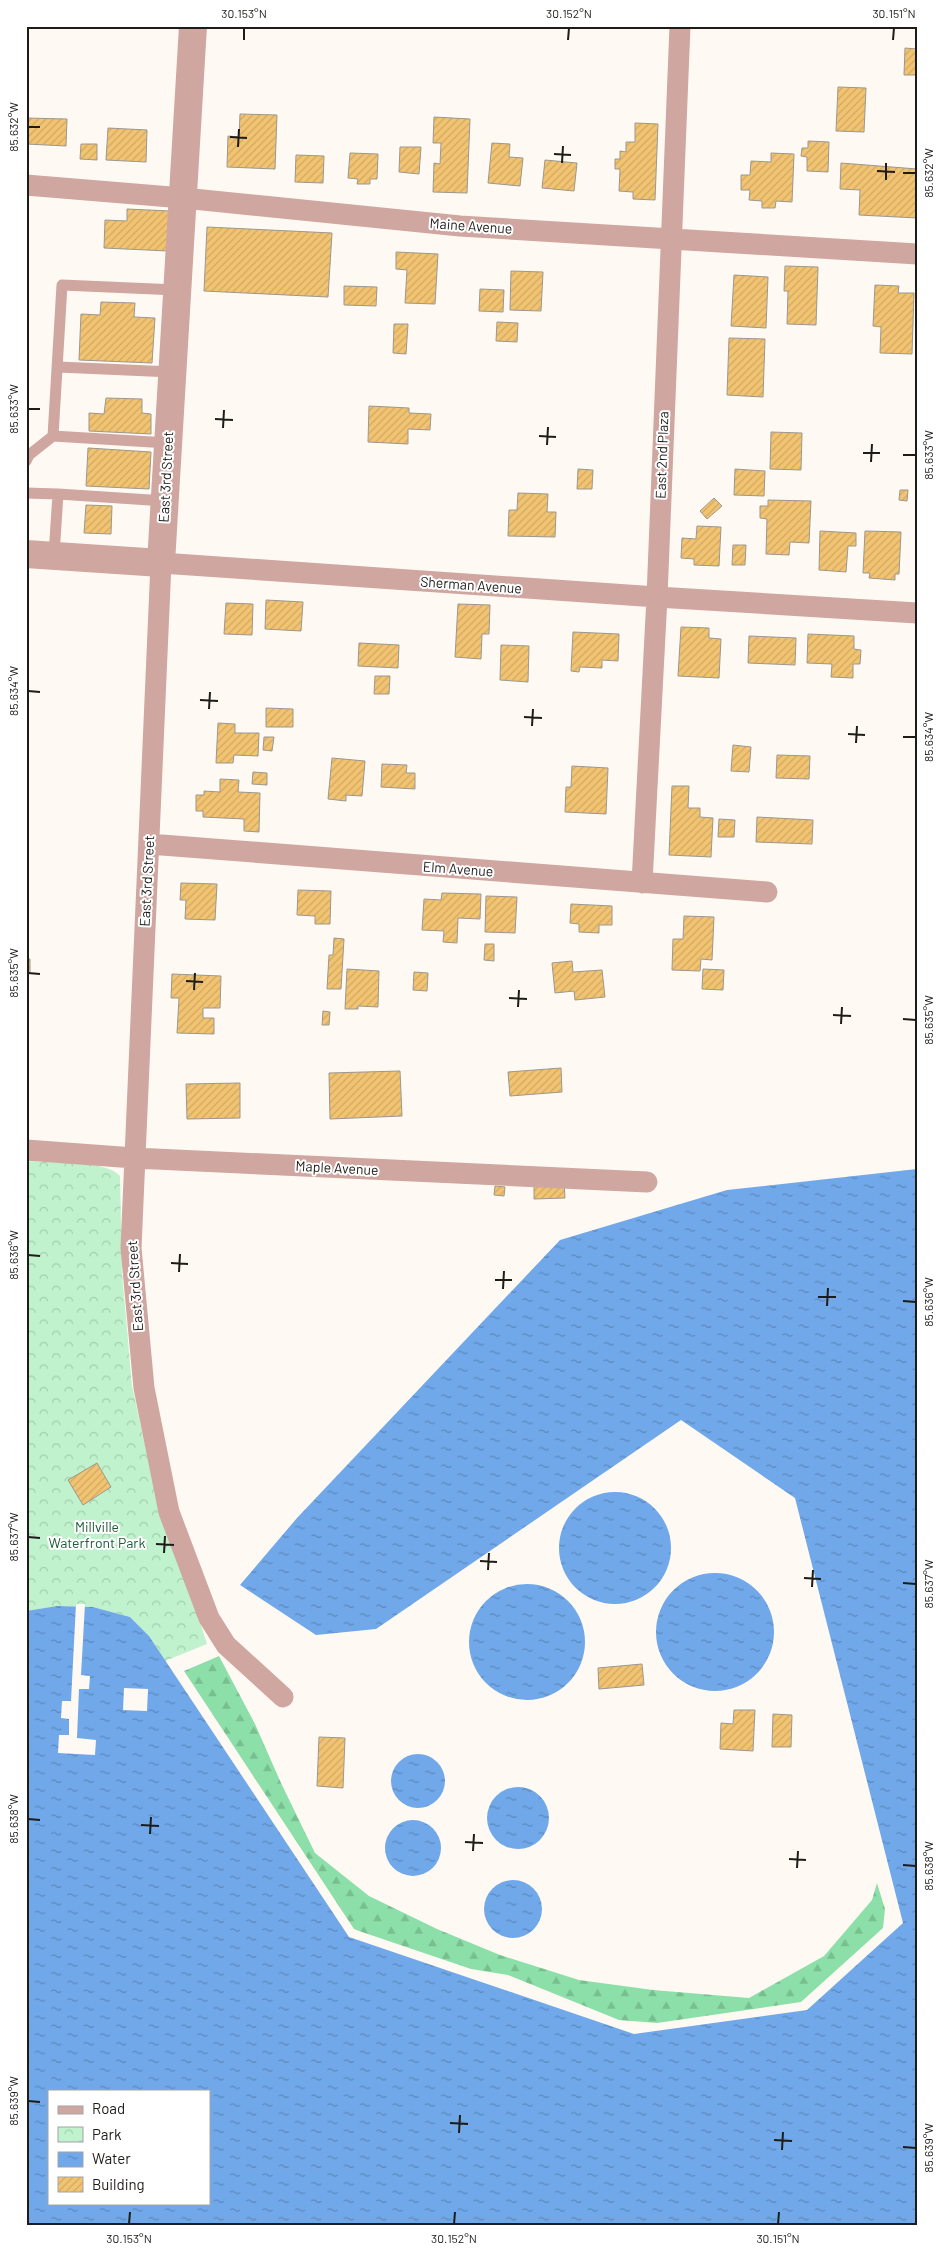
<svg xmlns="http://www.w3.org/2000/svg" width="943" height="2252" font-family="Barlow,sans-serif">
<style>
.forest{fill:url(#forest-firs)}
.park{fill:url(#park-crowns)}
.water{fill:url(#water-ripples);fill-rule:evenodd}
.pier{fill:#fefaf3}
.building{fill:url(#building-hatch);stroke:#9c978f}
.lines{fill:none;stroke-linecap:round;stroke-linejoin:round}
.service{stroke:#d0a6a0;stroke-width:11}
.minor{stroke:#d0a6a0;stroke-width:21}
.tertiary{stroke:#d0a6a0;stroke-width:28}
.ticks{fill:none;stroke:#1e1c19;stroke-width:2}
.labels{text-anchor:middle;stroke-width:4;stroke-linejoin:round;paint-order:stroke}
.street-label{font-size:14px;fill:#1e1c19;stroke:#fff}
.park-label{font-size:14px;fill:#1e5a36;stroke:#fff}
.neatline{fill:none;stroke:#1e1c19;stroke-width:2}
.ticks-label{font-size:12px;text-anchor:middle;fill:#1e1c19}
</style>
<defs>
<pattern id="forest-firs" width="22" height="20" patternUnits="userSpaceOnUse" patternTransform="scale(1.25)"><rect width="22" height="20" fill="#8cdfa8"/><path d="M5 1l3.5 6h-7zM16 11l3.5 6h-7z" fill="#78bf90"/></pattern>
<pattern id="park-crowns" width="20" height="18" patternUnits="userSpaceOnUse" patternTransform="scale(1.25)"><rect width="20" height="18" fill="#bff2cd"/><path d="M2 6a3 3 0 1 1 6 0M12 15a3 3 0 1 1 6 0" fill="none" stroke="#a4cfaf"/></pattern>
<pattern id="water-ripples" width="26" height="14" patternUnits="userSpaceOnUse" patternTransform="scale(1.25)"><rect width="26" height="14" fill="#70a8ea"/><path d="M2 4q2-2 4 0t4 0M15 11q2-2 4 0t4 0" fill="none" stroke="#5b88bd"/></pattern>
<pattern id="building-hatch" width="6" height="6" patternUnits="userSpaceOnUse" patternTransform="scale(1.25)"><rect width="6" height="6" fill="#f2c472"/><path d="M-1 1l2-2M0 6l6-6M5 7l2-2" fill="none" stroke="#cfa862"/></pattern>
</defs>
<rect width="100%" height="100%" fill="#fefaf3"/>
<path class="forest" d="M219,1656L255,1724L281,1783L315,1853L369,1896L437,1929L500,1955L579,1980L653,1990L749,1998L824,1956L872,1900L877,1883L885,1909L883,1928L801,2002L657,2023L619,2020L508,1975L471,1969L359,1931L354,1929L184,1671Z"/>
<path class="park" d="M26,1161C48,1163 107,1160 120,1176L122,1273L132,1386L148,1459L207,1644L165,1661L149,1636L130,1617L93,1607L57,1606L26,1611Z"/>
<path class="water" d="M917,1169V2226H26V1611L57,1606L93,1607L130,1617L149,1636L349,1937L634,2034L807,2010L903,1923L795,1498L681,1420L376,1629L316,1635L240,1585L297,1518L560,1240L727,1190ZM49,2091H209V2203H49Z
M559 1548a56 56 0 1 1 112 0a56 56 0 1 1-112 0Z
M656 1632a59 59 0 1 1 118 0a59 59 0 1 1-118 0Z
M469 1642a58 58 0 1 1 116 0a58 58 0 1 1-116 0Z
M391 1781a27 27 0 1 1 54 0a27 27 0 1 1-54 0Z
M487 1818a31 31 0 1 1 62 0a31 31 0 1 1-62 0Z
M385 1848a28 28 0 1 1 56 0a28 28 0 1 1-56 0Z
M484 1909a29 29 0 1 1 58 0a29 29 0 1 1-58 0Z"/>
<path class="pier" d="M76,1604H85L81,1675L90,1676L89,1689H79L77,1738L96,1740L95,1755L58,1753L59,1735H69V1719L61,1718L62,1701H71Z
M124,1688L148,1689L147,1711L123,1710Z"/>
<path class="building" d="M905,48L917,49V75H904Z
M838,87L866,88L864,132L836,131Z
M240,114L277,115L275,169L227,167L228,136L239,137Z
M434,117L470,119L467,193L433,192L434,163L440,164L441,143H433Z
M26,118L67,119L66,146L26,144Z
M635,123L658,124L655,200L633,199V192L619,191L620,169H615V159H620V151L626,152V142H635Z
M108,128L147,130L146,162L106,160Z
M808,141L829,142L828,172L807,171V157L801,156L802,148H808Z
M492,143L510,144L509,157L523,158L520,186L488,183Z
M81,144H97V160L80,159Z
M400,147H421L419,174L399,172Z
M350,153L378,154L377,179H370V184H357L358,179L348,178Z
M771,153L794,154L792,202L776,201L775,208H762V201L749,200L750,190H741V175H750L751,161L771,162Z
M296,155L324,156L323,183L295,182Z
M545,160L577,163L574,191L542,188Z
M841,163L917,169V218L859,215L860,190L840,189Z
M127,209L170,211L168,251L104,248L105,220L127,221Z
M207,227L332,233L328,297L204,291Z
M396,252L438,254L435,304L405,303L407,270L396,269Z
M785,266L818,267L816,325L787,324L788,291H784Z
M511,271L543,272L541,311L510,310Z
M734,275L768,277L766,328L731,326Z
M875,285L899,286L898,293H914L912,354L880,353L881,327L873,326Z
M344,286L377,287L376,306L344,305Z
M480,289L504,290L503,312L479,311Z
M101,302L135,303L134,317L155,318L152,363L79,360L81,314L100,315Z
M497,322L518,323L517,342L496,341Z
M394,324H408L406,354L393,353Z
M729,338L765,339L763,397L727,395Z
M106,398L142,399V413L151,414V434L89,431V413L104,414Z
M369,406L409,408V413L431,414L430,430L408,429V444L368,442Z
M771,432L802,433L801,470L770,469Z
M88,448L151,452L149,489L86,486Z
M578,469L593,470L592,489H577Z
M735,469L765,471L764,496L734,495Z
M900,490H908L907,501L899,500Z
M518,493L548,494L547,512H556L555,537L508,536L509,510H517Z
M714,498L722,506L707,519L700,511Z
M768,500L811,501L809,543L790,542L789,555L766,554L767,519L760,518V506H768Z
M86,505L112,506L111,534L84,533Z
M697,526L721,527L719,566L694,565V559L681,558L682,538L696,539Z
M820,531L856,533V546H848L846,572L819,570Z
M865,531L901,532L899,574H895V580L869,578L870,573H863Z
M733,545H746L745,565H732Z
M266,600L303,602L301,631L265,629Z
M226,603L253,604L252,635L224,634Z
M458,604L490,605L489,634H482L481,659L455,657Z
M681,627L709,628V638L721,639L719,678L678,676Z
M573,632L619,634L618,661L602,660V668L580,667L579,672L571,671Z
M808,634L854,636V649L861,650L860,664H853V678L831,677L832,664L807,663Z
M749,636L796,638L795,665L748,663Z
M359,643L399,645L398,668L358,666Z
M501,645L529,646L528,682L500,680Z
M375,676H390L389,694H374Z
M266,708L293,709V727H266Z
M218,723L235,724V733H259L258,756L234,755L233,763H216Z
M264,737H274L272,751L263,750Z
M733,745L751,747L749,772L731,771Z
M777,755L810,756L809,779L776,778Z
M332,758L365,761L362,796L346,795V801L328,799Z
M382,764L407,765L406,773H415V789L381,787Z
M572,766L608,768L606,814L565,812L566,787H571Z
M253,772L267,773V785L252,784Z
M220,779L239,780L238,792L260,793L259,832L244,831V819L203,817V811H196V795H204V791L220,792Z
M672,786H689L688,808H700V817L713,818L711,857L669,855Z
M757,817L813,820L812,844L756,842Z
M719,819L735,820L734,837H718Z
M181,883L217,884L215,920L185,919L186,900H180Z
M298,890L331,891L330,924H315V916L297,915Z
M442,893L481,894L480,919L458,918L457,943L443,942L444,931L422,930L424,899L441,900Z
M486,896L517,897L515,933L485,932Z
M571,904L612,906V925H599V933L579,932V924L570,923Z
M684,916L714,917L712,960L701,959L700,971L672,970L673,939H683Z
M334,938L344,939L341,989H327L329,955H333Z
M485,944H494V961L484,960Z
M26,959H30V973H26Z
M572,961L573,972L602,970L605,997L575,1000L574,991L555,993L552,963Z
M347,969L379,971L378,1007L358,1006V1009H345Z
M703,969L724,970L723,990L702,989Z
M414,972L428,973L427,991L413,990Z
M172,974L221,976L220,1008H203V1018H214V1034L177,1033L179,998H171Z
M323,1011L330,1012L329,1025H322Z
M561,1068L562,1092L510,1096L508,1072Z
M400,1071L402,1116L330,1119L329,1073Z
M240,1083V1118L187,1119L186,1084Z
M564,1182L565,1198L534,1199V1183Z
M495,1186L505,1187L504,1196L494,1195Z
M97,1463L111,1487L83,1505L68,1480Z
M642,1664L644,1685L599,1689L598,1668Z
M734,1710H755L753,1751L720,1749L721,1723L733,1724Z
M773,1714L792,1715L791,1747H772Z
M319,1737L345,1738L343,1788L317,1786Z"/>
<g class="lines">
<path class="service" d="M58,367L172,372
M53,436L168,443
M26,461L29,455L53,436L62,285L177,290
M26,493L58,494
M54,555L58,494L165,501"/>
<path class="minor" d="M26,185L183,198L460,226L917,254
M149,844L767,892
M642,883L657,597L680,26
M26,1150L134,1158L647,1182
M283,1697L226,1645L209,1618L169,1512L144,1388L131,1248L161,563L657,597L917,613"/>
<path class="tertiary" d="M26,554L161,563L193,26"/>
</g>
<path class="ticks" d="M244,40V28M568,40L569,28M893,40L894,28M28,127H40M230,137L247,138M238,147L239,129M554,154L571,155M562,163L563,146M877,171L895,172M903,173H916M886,180V163M28,409H40M215,419L233,420M223,428L224,410M539,436L556,437M547,445L548,427M863,453H880M903,455H916M871,462L872,444M28,691L40,692M200,700L218,701M209,709L210,692M524,717L542,718M532,726L533,709M848,734L865,735M903,737H916M856,743L857,726M28,973L40,974M186,981L203,982M194,990L195,973M509,998L527,999M518,1007L519,990M833,1015L851,1016M903,1019L916,1020M841,1024L842,1007M28,1255L40,1256M171,1263L188,1264M179,1272L180,1254M495,1280H512M503,1289L504,1271M818,1297H836M903,1301L916,1302M827,1306L828,1288M28,1537L40,1538M156,1544L174,1545M164,1553L165,1536M480,1561L497,1562M488,1570L489,1553M804,1578L821,1579M903,1583L916,1584M812,1587L813,1570M28,1819L40,1820M141,1825L159,1826M150,1834L151,1817M465,1842L483,1843M473,1851L474,1834M789,1859L806,1860M903,1865L916,1866M797,1868L798,1851M28,2101L40,2102M450,2123L468,2124M459,2133L460,2115M774,2140L792,2141M903,2147L916,2148M782,2150L783,2132M129,2224L130,2212M454,2224L455,2212M778,2224L779,2212"/>
<g class="labels">
<g class="street-label">
<text transform="translate(471 226) rotate(4)" y="5">Maine Avenue</text>
<text transform="translate(662 455) rotate(-88)" y="5">East 2nd Plaza</text>
<text transform="translate(166 477) rotate(-87)" y="5">East 3rd Street</text>
<text transform="translate(471 585) rotate(4)" y="5">Sherman Avenue</text>
<text transform="translate(458 869) rotate(4)" y="5">Elm Avenue</text>
<text transform="translate(147 881) rotate(-87)" y="5">East 3rd Street</text>
<text transform="translate(337 1168) rotate(3)" y="5">Maple Avenue</text>
<text transform="translate(135 1286) rotate(-94)" y="5">East 3rd Street</text>
</g>
<g class="park-label">
<text x="97" y="1532">Millville<tspan x="97" dy="16">Waterfront Park</tspan></text>
</g>
</g>
<rect width="943" height="2252" fill="none" stroke="#ffffff" stroke-width="55"/>
<rect x="48" y="2090" width="162" height="115" fill="#ffffff" stroke="#a5a4a3"/>
<rect x="58" y="2106" width="25" height="8" fill="#d0a6a0" stroke="#a5a4a3"/>
<text x="92" y="2114" font-size="15" fill="#1e1c19">Road</text>
<rect x="58" y="2127" width="25" height="15" fill="url(#park-crowns)" stroke="#a5a4a3"/>
<text x="92" y="2140" font-size="15" fill="#1e1c19">Park</text>
<rect x="58" y="2152" width="25" height="15" fill="url(#water-ripples)" stroke="#a5a4a3"/>
<text x="92" y="2164" font-size="15" fill="#1e1c19">Water</text>
<rect x="58" y="2177" width="25" height="15" fill="url(#building-hatch)" stroke="#a5a4a3"/>
<text x="92" y="2190" font-size="15" fill="#1e1c19">Building</text>
<rect x="28" y="28" width="888" height="2196" class="neatline"/>
<g class="ticks-label">
<text x="244" y="18">30.153°N</text>
<text x="569" y="18">30.152°N</text>
<text x="894" y="18">30.151°N</text>
<text transform="translate(14 127) rotate(-90)" y="4">85.632°W</text>
<text transform="translate(929 173) rotate(-90)" y="4">85.632°W</text>
<text transform="translate(14 409) rotate(-90)" y="4">85.633°W</text>
<text transform="translate(929 455) rotate(-90)" y="4">85.633°W</text>
<text transform="translate(14 691) rotate(-90)" y="4">85.634°W</text>
<text transform="translate(929 737) rotate(-90)" y="4">85.634°W</text>
<text transform="translate(14 973) rotate(-90)" y="4">85.635°W</text>
<text transform="translate(929 1020) rotate(-90)" y="4">85.635°W</text>
<text transform="translate(14 1255) rotate(-90)" y="4">85.636°W</text>
<text transform="translate(929 1302) rotate(-90)" y="4">85.636°W</text>
<text transform="translate(14 1537) rotate(-90)" y="4">85.637°W</text>
<text transform="translate(929 1584) rotate(-90)" y="4">85.637°W</text>
<text transform="translate(14 1819) rotate(-90)" y="4">85.638°W</text>
<text transform="translate(929 1866) rotate(-90)" y="4">85.638°W</text>
<text transform="translate(14 2101) rotate(-90)" y="4">85.639°W</text>
<text transform="translate(929 2148) rotate(-90)" y="4">85.639°W</text>
<text x="129" y="2243">30.153°N</text>
<text x="454" y="2243">30.152°N</text>
<text x="778" y="2243">30.151°N</text>
</g>
</svg>
